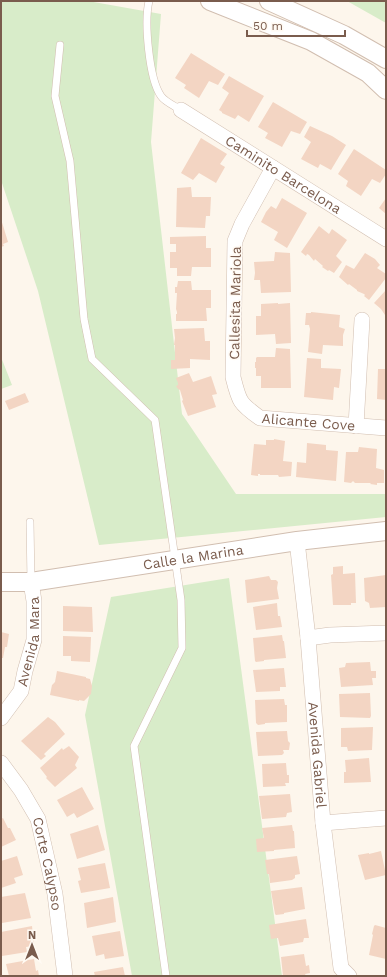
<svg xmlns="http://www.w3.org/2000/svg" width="387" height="977" font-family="'Work Sans',sans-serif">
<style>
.green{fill:#d8ecc9}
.building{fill:#f3d5c3}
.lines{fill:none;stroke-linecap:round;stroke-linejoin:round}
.service-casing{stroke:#d1beb0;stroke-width:8}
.minor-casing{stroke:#d1beb0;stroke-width:16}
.tertiary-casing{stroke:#d1beb0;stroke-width:20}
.service{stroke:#fff;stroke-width:7}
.minor{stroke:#fff;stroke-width:15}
.tertiary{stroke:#fff;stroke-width:18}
.labels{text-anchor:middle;stroke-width:3;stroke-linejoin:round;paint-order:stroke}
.street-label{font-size:14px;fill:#7a5c4d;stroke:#fffaf3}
</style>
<rect width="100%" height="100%" fill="#fdf6ec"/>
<path class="green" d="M1,1H88L161,14L151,142L182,414L236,494H386V517L99,545L38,291L1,180Z
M347,1H386V23Z
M1,357L12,385L1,389Z
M229,578L282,976H132L85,715L111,597Z"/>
<path class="building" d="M191,53L225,74L218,85L209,81L199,98L184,88L186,85L175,78Z
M229,76L264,96L249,122L238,115L235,119L222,113V112L219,110L229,93L222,88Z
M273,102L307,122L300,134L291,131L282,147L265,138L268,133L258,127Z
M310,126L332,136L346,145L331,170L320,164L318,168L301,159L311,142L304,137Z
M201,138L227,154L220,164L225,167L216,183L199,173L193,180L181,173Z
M354,149L386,170V174L380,183L372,179L361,196L346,186L348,181L338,174Z
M191,187L192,197H211L210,216H206L205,228L176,227L177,188Z
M282,198L307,213L287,248L274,240L278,232L261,222L266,212L271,206L276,209Z
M386,198V214L379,208Z
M1,219L8,242L3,244L4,246L1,247Z
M319,226L329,234L332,229L347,240L336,256L342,262L334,273L329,270L328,271L322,267L323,266L315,259L314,261L309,255L307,254L306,256L301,252Z
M206,236V248H211V267H192L191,276H177V268H170V252H176V244H170V237Z
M275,252L290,253L291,292L261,293L260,280H254L255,273L254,262L274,261Z
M365,253L375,259L380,265L377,268L386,274V278L369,300L364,296L365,295L364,294L357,291V290L349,284L348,285L339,277L346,265L354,269Z
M178,281H191L192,290H211V308H206L207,321H176V314H177V312L176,309L177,293H175V287H177Z
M386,290V314L385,315L381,309L374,303Z
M278,303V304L290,303L291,343L276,344L275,334L256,335V316H261V304Z
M311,312L340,315L339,327L345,329L343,335V346L323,345L322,354L308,352L310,329L309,325H305L306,313H311Z
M204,328L205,341H210V360L190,359V368L171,369V360H175V345H174L175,338L174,329Z
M276,348L290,349L291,388H261V376H256V368H255V362H256V358L257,357H275Z
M307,358L321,359V368L341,369L339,388L334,387L333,400L304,397Z
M378,369H386V400L377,399Z
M189,373L193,382L211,376L217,394L212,395L216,407L188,416L182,401L183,400L180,390L178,389L176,386L178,385V383L176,378Z
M25,393L29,402L9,410L5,401Z
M274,439L285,441L283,461L292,462L291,476L279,477L278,475H260V474H258V476L251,475L254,444L266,445V440H274Z
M307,443L326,445V450L338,451L336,481L296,477L297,462L306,463Z
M359,447L377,449L376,468L384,470V483H377V485L370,484L371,483H355L353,481L351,483L344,482L346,452H358Z
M343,566V574L355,573L356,603H351V605H333L331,575L333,574V567Z
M386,575V607L370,608L369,603L365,601L364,578Z
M269,576L271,580H276L278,582L277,588L279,599L247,603L245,580Z
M277,603L278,616H280L282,627L256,630L253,607Z
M63,606L92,607L93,632L63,631Z
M1,632L9,634L7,647H5L3,658H1Z
M282,635L283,641H284L286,658L264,660V661L256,662L255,661L253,638Z
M63,636L91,637L90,662L71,661V656H63Z
M370,662L371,671H376V678H372L373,685L341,687L339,668L345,667L346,663Z
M284,668L286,687H280V691L256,692L253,670Z
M57,671L86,677V678L90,679L92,686L91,694L84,701L79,700V701L50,695L52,685L55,682Z
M370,693L371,716L370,718L340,717L339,694Z
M284,699L285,705H287V722L265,723V724L258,725L256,723L255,700Z
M48,717L55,722L65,734L44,754L46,756L41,760L21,741Z
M373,727L372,750L348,751L347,747H341V728Z
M287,731L288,741L290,743L289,750H283L284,753L282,755L258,756L256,732Z
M69,746L79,757L75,765L77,768L55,787L46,778L47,777L40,768L62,748L63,750Z
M369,758L371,782L344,783V772H346L345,760Z
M286,763L287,775H289V783H285L286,786L263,787L262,764Z
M82,787L94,809L77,818L74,813L67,817L57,800Z
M290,794L292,812L287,813L286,817L262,819L259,796Z
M3,818L8,828H10L16,840L1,847V819Z
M98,825L105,850L77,859L70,834Z
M292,825L293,831H294L295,848L274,850V851L257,852L256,839L264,838L262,828Z
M381,851L386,875L365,880L358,855L369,853V854Z
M17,856L23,875L14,878L16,883L1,888V861Z
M297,856L300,874L295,875V878L292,880L270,883L269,874H267L265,860Z
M105,863L110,888L81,893L78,881L81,880L78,868Z
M302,887L305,909L284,913V914L276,915L275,914L271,891Z
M25,893L31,918L2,923L1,921V897Z
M113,897L116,922L87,928L84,903Z
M306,919L309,938H304L303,942L280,946L278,938L271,939L269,925Z
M375,925L386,928V959L369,955L373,935L372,934L374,926Z
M32,926L34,946L26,947L27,952L2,956L1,932Z
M120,931L124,956L105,959L104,954L96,956L92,936Z
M304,954L306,966L309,965L310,973L305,974L306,976H283L281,957Z
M34,959L36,971L38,970L39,976H9L6,964Z
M123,967L125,976H95L94,972Z"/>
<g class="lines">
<defs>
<path id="service" d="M149,1C144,22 149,79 161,96C165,102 175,106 181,110
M60,45L55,96L70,161L84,319L92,359L155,420L181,600L182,648L134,746L166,976
M30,522L31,582"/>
<g id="minor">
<path id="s1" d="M181,110L386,239"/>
<path id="s2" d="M273,168L242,224L235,241L233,377C239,401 239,403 260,418L386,428"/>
<path d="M356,426L362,320"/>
<path id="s3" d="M297,541L308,638L323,823L341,968L349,976"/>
<path d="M308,638L330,635L386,633"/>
<path id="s4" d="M1,718L21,691L25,671L34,640V601L31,582"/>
<path id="s5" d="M1,763L21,790L38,819L55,894L65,976"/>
<path d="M323,823L386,818"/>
</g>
<g id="tertiary">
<path d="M210,1L311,41L368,73L386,90"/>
<path d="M269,1L344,35L386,59"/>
<path id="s6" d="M1,582H31L297,541L386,531"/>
</g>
</defs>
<use href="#service" class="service-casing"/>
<use href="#minor" class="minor-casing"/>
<use href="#tertiary" class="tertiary-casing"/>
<use href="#service" class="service"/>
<use href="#minor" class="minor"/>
<use href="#tertiary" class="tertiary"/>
</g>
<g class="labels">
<g class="street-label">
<text dy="5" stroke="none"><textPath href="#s1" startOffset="121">Caminito Barcelona</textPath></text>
<text transform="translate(235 303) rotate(-89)" y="5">Callesita Mariola</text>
<text dy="5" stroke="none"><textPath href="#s2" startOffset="318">Alicante Cove</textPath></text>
<text dy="5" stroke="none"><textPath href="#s6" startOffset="194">Calle la Marina</textPath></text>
<text dy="5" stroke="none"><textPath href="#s4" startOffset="84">Avenida Mara</textPath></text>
<text dy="5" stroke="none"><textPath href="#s3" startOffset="215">Avenida Gabriel</textPath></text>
<text dy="5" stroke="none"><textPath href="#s5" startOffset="113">Corte Calypso</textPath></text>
</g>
</g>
<rect width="387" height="977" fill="none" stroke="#7a5c4d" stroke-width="4"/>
<g transform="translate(32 945)" stroke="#fffaf3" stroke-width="3" paint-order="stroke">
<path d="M0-3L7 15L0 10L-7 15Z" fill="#7a5c4d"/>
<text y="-6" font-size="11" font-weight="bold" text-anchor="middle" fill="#7a5c4d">N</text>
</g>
<path d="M247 30v6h98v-6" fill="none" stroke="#7a5c4d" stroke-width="2"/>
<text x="253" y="30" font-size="12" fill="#7a5c4d" stroke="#fffaf3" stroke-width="3" paint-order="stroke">50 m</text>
</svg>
